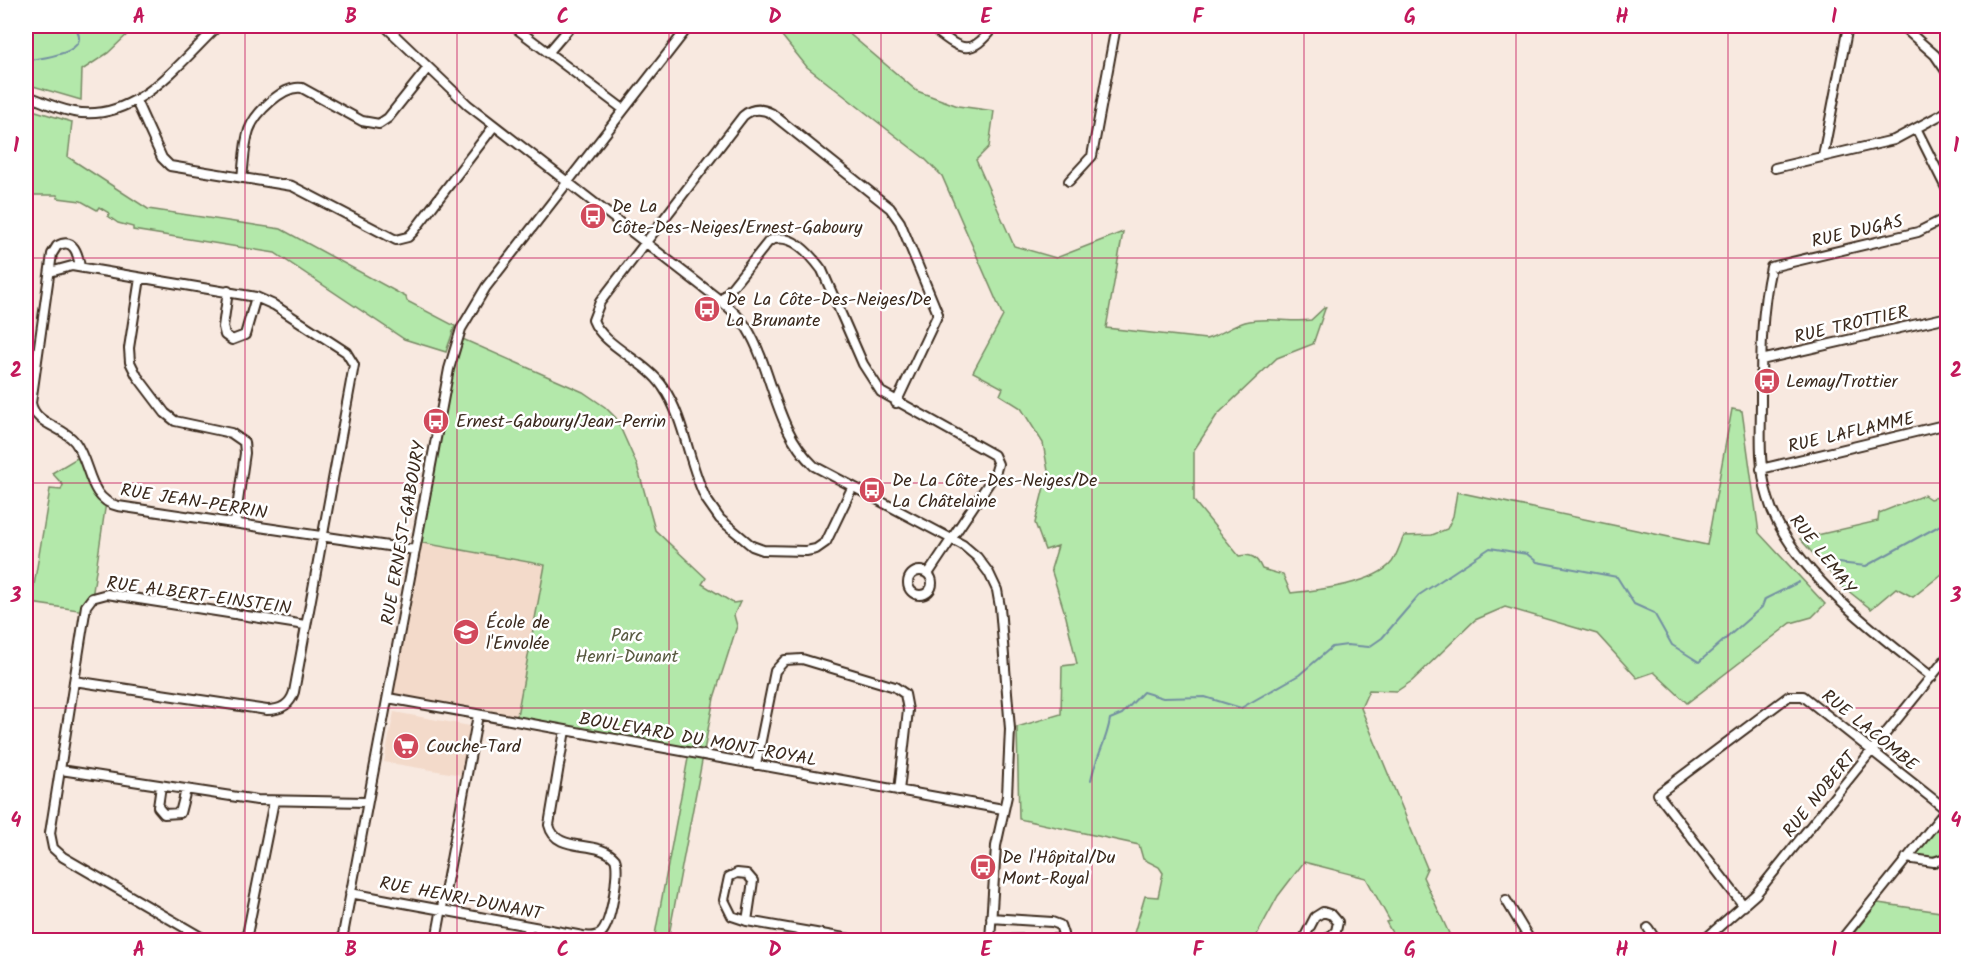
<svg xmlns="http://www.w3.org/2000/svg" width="1973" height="966" font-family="Kalam,sans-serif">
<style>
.built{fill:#f3daca}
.green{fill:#b3e8aa;stroke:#778964;stroke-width:1.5}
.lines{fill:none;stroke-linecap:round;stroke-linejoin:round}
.stream{stroke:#7390a1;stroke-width:2}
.minor-casing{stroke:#3b2a1e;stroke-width:12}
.minor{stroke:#fff;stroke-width:8}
.grid{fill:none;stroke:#c2185b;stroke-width:1.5;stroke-opacity:0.55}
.labels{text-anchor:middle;stroke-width:5;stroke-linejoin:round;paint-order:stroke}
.poi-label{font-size:18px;fill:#3b2a1e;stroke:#fff;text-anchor:start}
.street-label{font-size:18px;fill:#3b2a1e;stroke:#fff}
.park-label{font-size:18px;fill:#595a41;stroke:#fff}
.neatline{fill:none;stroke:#c2185b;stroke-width:2}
.grid-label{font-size:20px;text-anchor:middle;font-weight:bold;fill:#c2185b}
</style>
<rect width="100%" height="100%" fill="#f8e9e0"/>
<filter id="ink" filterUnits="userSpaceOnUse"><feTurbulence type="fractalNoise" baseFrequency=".0167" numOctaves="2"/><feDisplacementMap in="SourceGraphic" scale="12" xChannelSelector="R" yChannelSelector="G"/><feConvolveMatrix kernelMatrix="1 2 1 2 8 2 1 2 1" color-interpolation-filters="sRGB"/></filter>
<g filter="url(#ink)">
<path class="built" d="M417,542L545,565L516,721L388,698Z
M394,712L470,726L461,775L384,762Z"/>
<path class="green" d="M26,26H136L108,53L82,70L81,100L26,84Z
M774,26H840L917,91L958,106L994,111L989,147L976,160L1014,246L1056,258L1123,232L1106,328L1206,339C1220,335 1232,326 1245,322C1267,316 1290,323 1311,320L1326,306L1313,344L1277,358L1217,415L1194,450V501L1239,556C1252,553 1257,558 1262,569L1283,575L1291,593C1318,590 1375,584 1392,562C1397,555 1400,544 1404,536L1432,535L1447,529L1453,516L1457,492L1707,545L1732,409L1742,411L1759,533L1825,604L1812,617L1791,623L1687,703L1654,672L1637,678L1597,634L1505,607L1475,620L1412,681L1397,691L1369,690L1361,708L1427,868L1423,877L1452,940H1396L1386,922L1390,921L1366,878L1304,862L1278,896L1254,940H1132L1145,896L1158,897L1163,873L1159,867L1143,859L1139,845L1019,819L1017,727L1061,714L1062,666L1077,664L1066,617L1051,569L1058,546L1045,550L1035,523L1048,471L1043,443L1021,408L1000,395L1003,388L973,372L1003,316L942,176L924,158L807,67Z
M26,108L72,122L68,157L148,209L281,229L406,297L407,301L455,326L446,352L404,339L275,253L133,230V227L118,223L108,216L109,213L99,207L97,210L81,201L58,198L57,195H31L26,200Z
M458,337L583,392L605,407L616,418L637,465L655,530L706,578L702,584L733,603L740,602L734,615L737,626L714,698L668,940H654L689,753L516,721L545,565L417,542Z
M82,455L106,502L92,598L85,611L31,603L50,489L61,490L63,485L52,473Z
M1924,495L1930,499L1947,495V570L1913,597L1896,588L1871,609L1842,586L1800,539L1878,521L1879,513Z
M1948,811L1947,857L1945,859L1906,858Z
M1878,903L1947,913V940H1848Z"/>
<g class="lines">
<path class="stream" d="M26,61C45,57 95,53 74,26
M1838,563L1866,566L1948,521
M1091,780C1095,759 1107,741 1110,719L1122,714L1143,692L1163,698L1205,697L1241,708L1299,675L1332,647L1347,645L1369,647L1382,638L1419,595L1490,548L1527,554L1537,562L1617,577L1634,604L1654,613L1672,645L1699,662L1762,607L1765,599L1799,582"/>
<defs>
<path id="minor" d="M385,26L468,105L721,301C731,309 740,317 747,328C774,373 774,428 814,466L963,545L977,557L989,573L997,590L1000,607L1010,729L1007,796L996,846L990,940
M513,26L623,109
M930,26C959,48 969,60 994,26
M1902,26L1935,55L1948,74
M548,53L571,26
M26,95C41,101 57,109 74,112C136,123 178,64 218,26
M136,101L162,158L170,166L292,186L396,240L408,237L413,232L494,126
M1916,128L1948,192
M1823,156L1848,26
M1775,168L1894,140L1948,111
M242,178C244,162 244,145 249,130C255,113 283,85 302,88L362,121L379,124L388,118L427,69
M1069,181L1092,156L1116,26
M80,267C78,254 74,237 57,246L52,254L31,403C35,425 63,426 75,442C91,463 88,500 118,506L415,550
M50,272L72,266L256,297L274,305L346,352L354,365L294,692C290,705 281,710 267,710L74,681
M140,278L129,348L130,362L137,376L165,413L175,421L231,433L244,442L245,453L235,522
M228,291L223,327L225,335L232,340L245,335L256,297
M721,301L769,241C791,231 810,254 822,270L863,364L881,392L994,455L998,464L995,474L928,574
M1761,360L1948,317
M1761,469L1948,424
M852,488L826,542L816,549L806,551L763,550L752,546L720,519L706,499C688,463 685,419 663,387C646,361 603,346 593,320L600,302L743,116C752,108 761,108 771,113L890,208L900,222L938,314L896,403
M908 583a12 12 0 1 1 24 0a12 12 0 1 1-24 0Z
M1932,677C1877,634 1787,567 1768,498C1758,466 1761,432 1761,399C1761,355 1761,311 1771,267L1918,232L1948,217
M388,698L1003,809
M756,765L775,671L785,660L802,659L895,687L905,694L908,710L899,791
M61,770L257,800L367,802
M161,786L158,807L164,814L180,813L186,790
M1906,858L1934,862L1948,857
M350,893L583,936C590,937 596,937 601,933C611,925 620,870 615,859C598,838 556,855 549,825L565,730
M1506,900L1530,940
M1744,906L1658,794L1789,696H1803L1948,811
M991,918L1052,922L1060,925L1063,934L1058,939L993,940
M747,921L753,881L747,874L737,873L729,877L724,900L732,916L747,921L856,940
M1648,928L1656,940
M206,940L63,857L53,848L50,833L86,606L92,598L107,594L305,625
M246,940L274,801
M342,940L449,369L461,329L486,287L689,26
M436,940L478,715
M526,940L529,926
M1303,940L1315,917L1323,912L1332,915L1338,922L1336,931L1326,940
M1704,940L1756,894L1948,656
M1841,940L1946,810"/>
</defs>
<use href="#minor" class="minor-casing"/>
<use href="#minor" class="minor"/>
</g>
</g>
<path class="grid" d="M245,26V940M457,26V940M669,26V940M881,26V940M1092,26V940M1304,26V940M1516,26V940M1728,26V940M26,258H1948M26,483H1948M26,708H1948"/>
<defs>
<symbol id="bus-disc" viewBox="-11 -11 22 22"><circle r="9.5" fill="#d1495b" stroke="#fff"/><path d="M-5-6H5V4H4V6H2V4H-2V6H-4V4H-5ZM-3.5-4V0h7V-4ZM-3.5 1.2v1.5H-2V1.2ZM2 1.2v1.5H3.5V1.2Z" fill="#fff"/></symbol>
<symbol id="school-disc" viewBox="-11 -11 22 22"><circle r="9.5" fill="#d1495b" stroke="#fff"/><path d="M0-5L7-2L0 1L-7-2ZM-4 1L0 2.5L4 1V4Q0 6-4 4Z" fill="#fff"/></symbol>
<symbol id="supermarket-disc" viewBox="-11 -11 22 22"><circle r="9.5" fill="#d1495b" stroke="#fff"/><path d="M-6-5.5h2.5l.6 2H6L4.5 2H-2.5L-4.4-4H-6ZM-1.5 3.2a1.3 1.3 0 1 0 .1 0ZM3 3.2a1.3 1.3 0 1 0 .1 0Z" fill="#fff"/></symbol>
</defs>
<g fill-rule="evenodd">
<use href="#bus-disc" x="578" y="201" width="30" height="30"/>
<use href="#bus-disc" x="692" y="294" width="30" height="30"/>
<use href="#bus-disc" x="1752" y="366" width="30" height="30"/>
<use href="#bus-disc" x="421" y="406" width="30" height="30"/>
<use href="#bus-disc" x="857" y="475" width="30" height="30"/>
<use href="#school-disc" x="451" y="617" width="30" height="30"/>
<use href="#supermarket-disc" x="391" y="731" width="30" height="30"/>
<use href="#bus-disc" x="968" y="852" width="30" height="30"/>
</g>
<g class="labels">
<g class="poi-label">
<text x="612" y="212">De La<tspan x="612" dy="21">Côte-Des-Neiges/Ernest-Gaboury</tspan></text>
<text x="726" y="305">De La Côte-Des-Neiges/De<tspan x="726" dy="21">La Brunante</tspan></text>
<text x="1786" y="387">Lemay/Trottier</text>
<text x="456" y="427">Ernest-Gaboury/Jean-Perrin</text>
<text x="892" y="486">De La Côte-Des-Neiges/De<tspan x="892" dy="21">La Châtelaine</tspan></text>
<text x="486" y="628">École de<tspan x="486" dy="21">l'Envolée</tspan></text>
<text x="426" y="752">Couche-Tard</text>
<text x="1002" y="863">De l'Hôpital/Du<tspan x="1002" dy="21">Mont-Royal</tspan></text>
</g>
<g class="street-label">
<text transform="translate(1857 231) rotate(-13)" y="6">RUE DUGAS</text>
<text transform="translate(1851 324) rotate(-13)" y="6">RUE TROTTIER</text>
<text transform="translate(1851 432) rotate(-13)" y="6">RUE LAFLAMME</text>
<text transform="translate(194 501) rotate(9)" y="6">RUE JEAN-PERRIN</text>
<text transform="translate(403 533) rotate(-80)" y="6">RUE ERNEST-GABOURY</text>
<text transform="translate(1823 554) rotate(52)" y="6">RUE LEMAY</text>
<text transform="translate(199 595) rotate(8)" y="6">RUE ALBERT-EINSTEIN</text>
<text transform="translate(1870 730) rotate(39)" y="6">RUE LACOMBE</text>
<text transform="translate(698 739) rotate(10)" y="6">BOULEVARD DU MONT-ROYAL</text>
<text transform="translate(1819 794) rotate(-51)" y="6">RUE NOBERT</text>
<text transform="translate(461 898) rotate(11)" y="6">RUE HENRI-DUNANT</text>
</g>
<g class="park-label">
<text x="627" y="641">Parc<tspan x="627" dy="21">Henri-Dunant</tspan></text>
</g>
</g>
<rect width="1973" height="966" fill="none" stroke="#fff" stroke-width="66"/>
<rect x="33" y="33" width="1907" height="900" class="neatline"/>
<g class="grid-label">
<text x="139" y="23">A</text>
<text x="351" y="23">B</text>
<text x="563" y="23">C</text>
<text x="775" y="23">D</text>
<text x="986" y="23">E</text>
<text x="1198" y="23">F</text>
<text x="1410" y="23">G</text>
<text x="1622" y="23">H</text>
<text x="1834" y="23">I</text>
<text x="16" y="152">1</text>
<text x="1956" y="152">1</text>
<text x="16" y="377">2</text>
<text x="1956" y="377">2</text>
<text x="16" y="602">3</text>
<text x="1956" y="602">3</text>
<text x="16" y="827">4</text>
<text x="1956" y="827">4</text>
<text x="139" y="956">A</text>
<text x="351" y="956">B</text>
<text x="563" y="956">C</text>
<text x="775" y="956">D</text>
<text x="986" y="956">E</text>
<text x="1198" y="956">F</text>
<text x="1410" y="956">G</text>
<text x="1622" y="956">H</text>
<text x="1834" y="956">I</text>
</g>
</svg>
